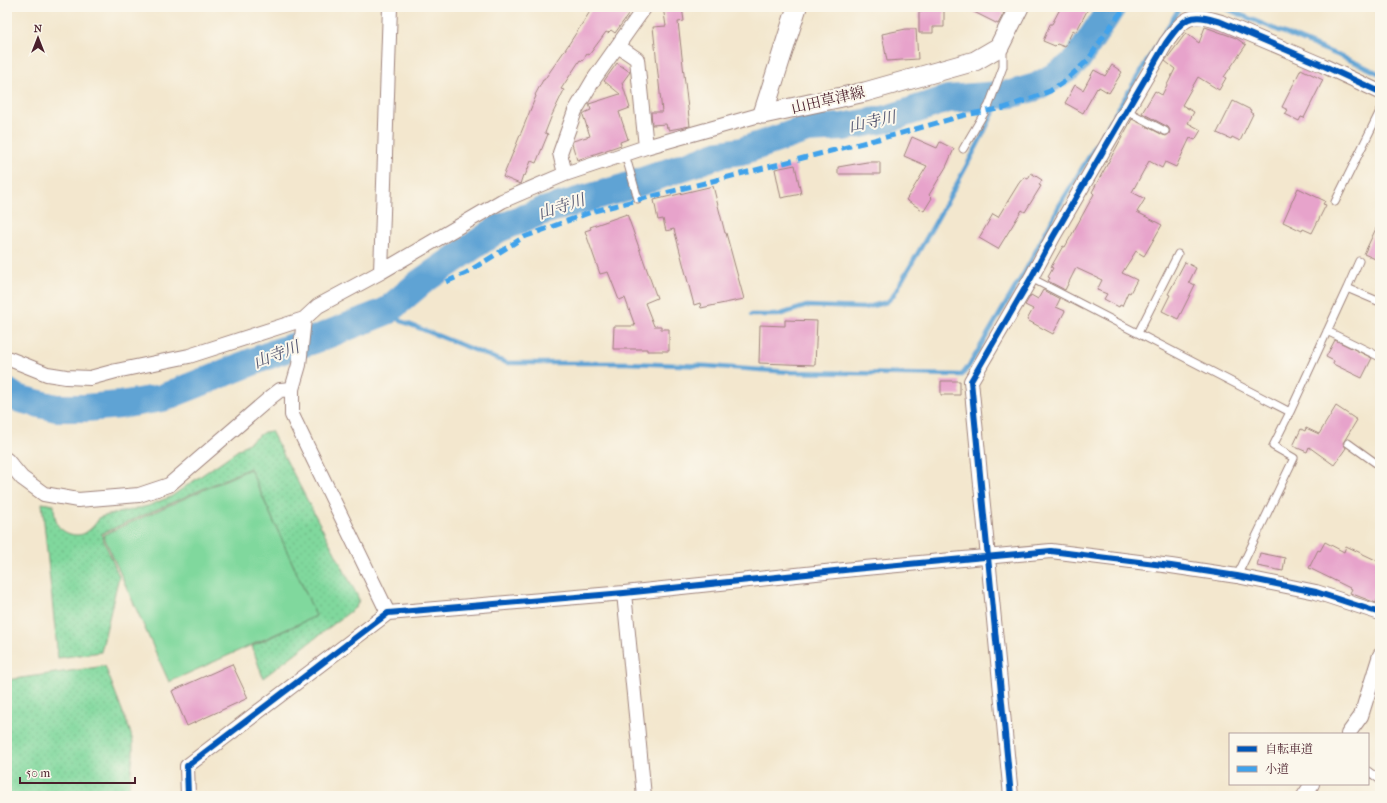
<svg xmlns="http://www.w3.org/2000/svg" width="1387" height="803" font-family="'IM FELL French Canon','Noto Serif JP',serif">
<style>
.grass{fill:url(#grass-dots);stroke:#657c64}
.garden{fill:#80d89d;stroke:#657c64}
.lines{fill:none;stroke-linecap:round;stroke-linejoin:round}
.stream{stroke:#5fa3d4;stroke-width:4.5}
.river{stroke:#5fa3d4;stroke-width:28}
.building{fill:#e7a3cb}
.lane-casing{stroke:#9e837c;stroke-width:9}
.street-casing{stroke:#9e837c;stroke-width:16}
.secondary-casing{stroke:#9e837c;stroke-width:21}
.lane{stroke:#fff;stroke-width:7}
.street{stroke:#fff;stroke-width:14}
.secondary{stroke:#fff;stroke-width:19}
.quiet{stroke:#40a2eb;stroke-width:5;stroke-dasharray:10 5;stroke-linecap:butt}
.cycleway-casing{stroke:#fbf7ec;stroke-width:8}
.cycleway{stroke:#0057b8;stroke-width:6}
.labels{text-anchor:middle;stroke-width:4;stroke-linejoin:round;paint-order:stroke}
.street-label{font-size:15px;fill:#4a1f2b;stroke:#fbf7ec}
.water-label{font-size:16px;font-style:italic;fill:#52546f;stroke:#fbf7ec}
</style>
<defs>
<pattern id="grass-dots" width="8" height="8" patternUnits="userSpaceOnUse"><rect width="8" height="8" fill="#80d89d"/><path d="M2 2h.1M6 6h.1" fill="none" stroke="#70b987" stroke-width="1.8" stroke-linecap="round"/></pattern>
</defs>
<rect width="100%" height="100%" fill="#fbf7ec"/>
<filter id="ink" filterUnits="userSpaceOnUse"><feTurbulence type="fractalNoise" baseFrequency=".025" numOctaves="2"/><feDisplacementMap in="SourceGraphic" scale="8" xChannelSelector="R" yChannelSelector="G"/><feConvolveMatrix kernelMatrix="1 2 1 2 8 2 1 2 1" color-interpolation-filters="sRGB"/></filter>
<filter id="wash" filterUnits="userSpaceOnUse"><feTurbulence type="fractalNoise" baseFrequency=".012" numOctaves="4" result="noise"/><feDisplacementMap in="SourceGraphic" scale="16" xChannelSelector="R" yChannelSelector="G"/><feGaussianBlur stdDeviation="0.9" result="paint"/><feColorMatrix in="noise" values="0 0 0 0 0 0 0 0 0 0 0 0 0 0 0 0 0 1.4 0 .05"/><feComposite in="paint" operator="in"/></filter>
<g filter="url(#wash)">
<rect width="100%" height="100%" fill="#f3e7ce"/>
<path class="grass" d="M271,431L357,595L359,600L356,607L263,678L252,646L316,616L250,468L101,534L119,576L101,652L58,658L42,503L54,505C54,511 55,518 57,524C62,533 76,538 85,533C92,529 96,523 100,517L148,506L172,496L264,432Z
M105,666L130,731L133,742V756L128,796H7V680Z"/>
<path class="garden" d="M250,469L316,616L169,682L103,535Z"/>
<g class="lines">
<path class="stream" d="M1222,7L1359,64L1380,74
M391,307L401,321L507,363H627L707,366L790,372L962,375L969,366L1028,266L1059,206L1180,7
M751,315H778L807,306L864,308L887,302L893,296C931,230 970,164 1002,95"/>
<path class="river" d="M7,392L16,398L56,408H86L120,405L162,398L277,352L314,340L387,311L421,282L498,229L540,212L623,188L720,154L742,151L807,129L843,127L887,119L948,99L1012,94L1036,87L1067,69L1077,60L1112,7"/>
</g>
<g id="blocks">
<path class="building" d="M593,7H616L628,15L615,33L611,30L608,33L606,32L589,55L587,54L582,61L580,60L561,89L564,90L552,115L545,133L548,134L536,163L531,161L525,176L523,175L520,184L503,177L536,96L535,95L543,80H544L565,50Z
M663,7H682L684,21L678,22L690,126L669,130V128H667L666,124L652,125L651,112H662L653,27L666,26Z
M922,7H944V27H933V33H919V12H922Z
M964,7H993L1004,13L998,24Z
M1061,7H1089L1076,32L1073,30L1065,47L1057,44L1055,46L1043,41L1050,24H1052Z
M1205,27L1236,38L1246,45L1224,77L1226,78L1219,90L1198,77L1182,105L1194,112L1188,123L1201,130L1195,140L1190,138L1176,167L1165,162L1162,168L1149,161L1132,192L1145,199L1137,212L1162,225L1144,256L1136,251L1122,273L1137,280L1130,293L1128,292L1122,306L1120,305L1119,307L1104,299L1107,294L1097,290L1102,280L1076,268L1065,290L1048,281L1050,278L1048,277L1053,268L1051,267L1063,246L1065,247L1094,194L1092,192L1132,119L1163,135L1166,136L1169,134L1170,130L1168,127L1142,113L1155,91L1162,95L1175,69L1165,61L1186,33L1199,43Z
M906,29H916L918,59L887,61L882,34Z
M617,63L630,72L622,83L630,108L619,112L628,139L620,142L621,145L577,160L572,144L573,141L590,136L583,115L584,113L591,110L589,104L620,94L604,81Z
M1112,65L1122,72L1109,93L1099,87L1098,89L1097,88L1083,113L1065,103L1075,85L1083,90L1094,70L1105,76Z
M1301,69L1323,80L1304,118L1301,117L1299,121L1285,114L1288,110L1282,107Z
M1233,101L1251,110L1250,112L1253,114L1240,141L1232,137L1231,139L1217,133Z
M912,137L937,148L940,142L954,149L946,167L929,195L932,198L924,211L906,200L927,166L904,156Z
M867,162H880V174H838V167Z
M795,165L801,194L781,198L775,169Z
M1031,173L1042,180L1039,185L1041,186L1025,212L1022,210L998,249L979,238L993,214L998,217L1019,183L1024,177L1028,179Z
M713,186L725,233H726L744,299L701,308L700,303L694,305L674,229L666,231L663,219L658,220L654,200Z
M1298,188L1325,201L1323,204L1326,205L1312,233L1303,229L1302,231L1283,222Z
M627,214L657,298L645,303L654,326H661V329H669V351H647V349H613L614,326H635L625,298L619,300L608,272L600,274L585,231L591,229L590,227Z
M1380,220V261L1364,254Z
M1185,262L1196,268L1189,282L1195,285L1178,319L1162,311L1170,295L1168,294Z
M1043,290L1060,299L1056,307L1065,311L1053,334L1027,320L1033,309L1025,305L1031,295L1038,299Z
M785,320L817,321L815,365L759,363L760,325L785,326Z
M1335,340L1372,358L1362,378L1333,364L1334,361L1326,357Z
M941,381H960V395H941Z
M1336,406L1357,420L1343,443L1346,448L1334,465L1309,447L1307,452L1293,446L1301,429L1305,431L1306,428L1319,434Z
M1325,542L1344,552L1346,546L1380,562V593L1376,603L1350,593L1352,589L1309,568L1318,550L1320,551Z
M1260,553L1285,558L1283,571L1257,566Z
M232,664L248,698L187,726L172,691Z"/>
</g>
</g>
<g filter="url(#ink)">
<use href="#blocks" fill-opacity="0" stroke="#9e837c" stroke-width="1"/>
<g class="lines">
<defs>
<path id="lane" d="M1127,111L1165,131
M963,149L989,105L1003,67V53L999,47
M625,154L638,199
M1335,202L1380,111
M1031,278L1290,412
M1347,288L1359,261
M1327,331L1380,357
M1138,333L1178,254
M1348,443L1380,466
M1237,576L1294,458L1273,446L1290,412L1347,288L1380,302
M1368,771L1380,780"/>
<path id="street" d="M618,46L637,59L646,147
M565,174L560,153L575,111L594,79L645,7
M381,272L390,7
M304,319L299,365L292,389V415L388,613
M7,358L47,374L66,377L90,378L116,371L189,356L304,319L318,306L381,272L502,201L565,174L646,147L763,114
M7,460L22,478L44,494L78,500L139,495L169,485L271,397L280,390L292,389
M624,593L644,796
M1348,734L1361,716L1380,655
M188,796L187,766L388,613L624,593L854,569L1051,551L1171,566L1237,576L1316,592L1380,613
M1011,796L971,381L1031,278L1053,237L1166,43C1185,17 1189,12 1221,22L1322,65L1380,92
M1304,796L1312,784"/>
<path id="secondary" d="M763,114L865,92L975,61L999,47L1019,7
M763,114L797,7"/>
</defs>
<use href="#lane" class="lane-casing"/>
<use href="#street" class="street-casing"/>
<use href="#secondary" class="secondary-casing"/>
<use href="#lane" class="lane"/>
<use href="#street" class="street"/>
<use href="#secondary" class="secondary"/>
<path class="quiet" d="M446,282L466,273L524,237L594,211L898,134L965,115L1004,108L1050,91L1066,80L1088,60L1107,31L1125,7"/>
<defs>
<path id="cycleway" d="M188,796L187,766L388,613L624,593L854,569L1051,551L1171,566L1237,576L1316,592L1380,613
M1011,796L971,381L1031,278L1053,237L1166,43C1185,17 1189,12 1221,22L1322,65L1380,92"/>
</defs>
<use href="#cycleway" class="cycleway-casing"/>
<use href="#cycleway" class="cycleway"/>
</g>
</g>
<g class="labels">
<g class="street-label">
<text transform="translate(828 100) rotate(-13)" y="5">山田草津線</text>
</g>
<g class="water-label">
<text transform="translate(872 121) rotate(-12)" y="6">山寺川</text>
<text transform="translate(561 206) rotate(-18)" y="6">山寺川</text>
<text transform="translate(276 354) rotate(-21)" y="6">山寺川</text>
</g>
</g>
<rect width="1387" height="803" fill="none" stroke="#fbf7ec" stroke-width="24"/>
<rect x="1229" y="733" width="140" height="52" fill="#fbf7ec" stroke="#b4a19f"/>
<rect x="1237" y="746" width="20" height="6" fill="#0057b8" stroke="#b4a19f"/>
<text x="1265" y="753" font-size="12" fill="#4a1f2b">自転車道</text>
<rect x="1237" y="766" width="20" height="6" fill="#40a2eb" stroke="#b4a19f"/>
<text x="1265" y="773" font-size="12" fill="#4a1f2b">小道</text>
<g transform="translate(38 38)" stroke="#fbf7ec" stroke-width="3" paint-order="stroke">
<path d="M0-3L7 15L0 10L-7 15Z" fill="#4a1f2b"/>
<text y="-6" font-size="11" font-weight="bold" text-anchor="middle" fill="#4a1f2b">N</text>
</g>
<path d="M20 777v6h115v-6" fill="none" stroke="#4a1f2b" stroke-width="2"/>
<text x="26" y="777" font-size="12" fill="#4a1f2b" stroke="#fbf7ec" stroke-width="3" paint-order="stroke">50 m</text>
</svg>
